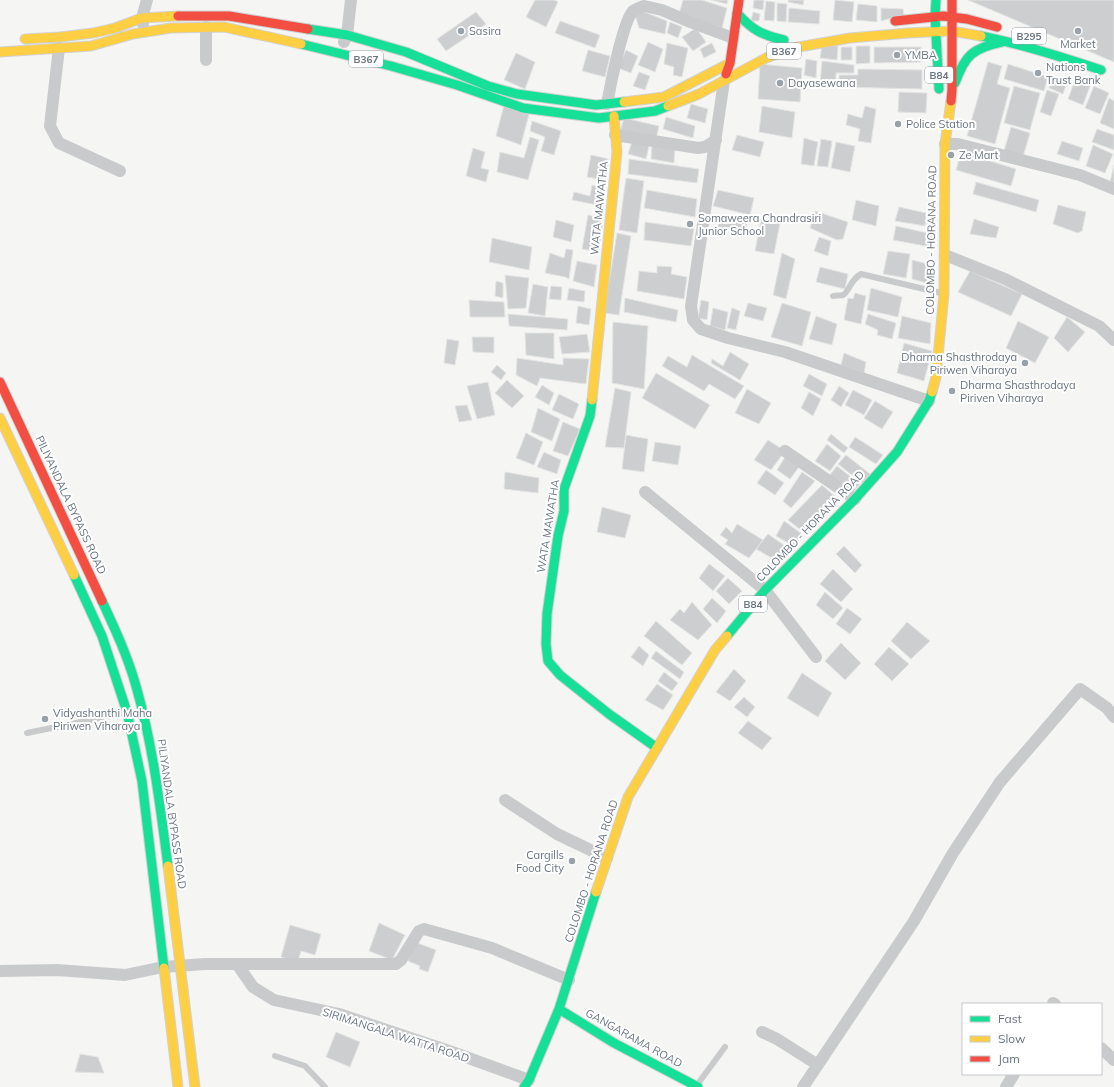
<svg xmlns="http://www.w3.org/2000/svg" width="1114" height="1087" font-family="Mulish,sans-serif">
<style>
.building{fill:#cdcecf;stroke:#e4e4e4}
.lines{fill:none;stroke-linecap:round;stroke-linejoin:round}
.fast-casing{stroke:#d1d1d2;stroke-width:11}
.slow-casing{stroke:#d1d1d2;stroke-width:11}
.jam-casing{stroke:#d1d1d2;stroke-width:11}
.lane{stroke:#c9cacb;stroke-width:6}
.street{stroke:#c9cacb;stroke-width:12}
.fast{stroke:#16e098;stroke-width:9}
.slow{stroke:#ffcf43;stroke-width:9}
.jam{stroke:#f24e42;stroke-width:9}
.poi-dot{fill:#99a1a9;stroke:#fff;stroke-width:1.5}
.labels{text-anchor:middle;stroke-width:4;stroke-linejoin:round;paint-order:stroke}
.shield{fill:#fff;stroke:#959ea6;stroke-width:1}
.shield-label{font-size:10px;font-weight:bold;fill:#687480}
.poi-label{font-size:11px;fill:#687480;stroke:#fff;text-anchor:start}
.street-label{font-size:11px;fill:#687480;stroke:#fff}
</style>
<rect width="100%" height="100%" fill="#f5f5f4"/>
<path class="building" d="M535,0H554L558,2L546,27L526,17Z
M683,0H702L727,8L722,28L679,14Z
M711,0H728L727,4Z
M754,0H764L763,10L753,8Z
M788,0H804L803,5L788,2Z
M835,0L854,2L852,22L833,20Z
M968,0H1114V62Z
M766,1L775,2L774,21L764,20Z
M777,3L787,4L786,22L777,21Z
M858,4L877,6V22L856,20Z
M789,8L820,11L819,24L788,22Z
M881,8L903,9L904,15L881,21Z
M642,11L667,21L665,34L639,28L635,15Z
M476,12L486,24L446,51L437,39Z
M753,12L760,14L759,21H751Z
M560,21L600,35L595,48L555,33Z
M670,22L682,27L678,38L667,33Z
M696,28L706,42L693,51L682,37Z
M648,42L663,49L655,72L638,65Z
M667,43L688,48L682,77L673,75L674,67L664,64Z
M712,43L716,52L704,58L700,49Z
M822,45L838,46L837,60L820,58Z
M856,46H870V63L856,64Z
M841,47H852V60H841Z
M874,47H921V62L874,63Z
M588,50L610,56L605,77L582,71Z
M626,50L638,56L631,73L618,68Z
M516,53L535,62L525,89L504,80Z
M806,59L817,61L816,78L804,75Z
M822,61L854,65V73H836V86L820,85Z
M988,62L1002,66L997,84L1010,88L995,144L967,136Z
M760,64L802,68L800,102L758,99Z
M1008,64L1048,77L1044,91L1004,79Z
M858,69L922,70V89L839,87V75H858Z
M639,72L650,76L645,90L633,86Z
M1077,75L1092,81L1083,105L1068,99Z
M1052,79L1066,85L1063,94L1049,88Z
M1014,86L1040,93L1030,130L1004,123Z
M1094,86L1109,93L1100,114L1085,108Z
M1047,90L1059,94L1051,116L1040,112Z
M899,92L927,93L926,113L898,112Z
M1109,98L1114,101V129L1100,123Z
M691,104L708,109L705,123L687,118Z
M504,105L529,114L521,145L496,136Z
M762,106L795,112L792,138L759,132Z
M865,106L876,109L871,143L858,141L860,129L846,125L848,114L862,118Z
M666,117L695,126L693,138L663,129Z
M624,118L659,126L656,139L620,132Z
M532,121L561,131L554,155L541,151L545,137L530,131Z
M1011,127L1030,133L1023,157L1004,151Z
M1097,129L1114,135V150L1092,142Z
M737,135L764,142L760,157L732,150Z
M530,137L539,140L528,180L497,172L500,152L524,158Z
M804,138L818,142L814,166L801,164Z
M821,139L832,141L828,167L817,166Z
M632,141L649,146L646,159L628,154Z
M1062,141L1083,148L1079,161L1057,154Z
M836,142L855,146L850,172L831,168Z
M652,145L675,149L674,163L651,159Z
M1093,145L1113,154L1105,173L1086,166Z
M473,148L485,152L481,168L489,170L486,182L466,176Z
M961,152L1016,169L1011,186L956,170Z
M591,155L609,159L605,180L587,177Z
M629,159L699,169L697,183L628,174Z
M1114,165V185L1110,182Z
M626,178L644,181L637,233L619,230Z
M976,182L1039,200L1036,212L973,194Z
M592,185L605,188L602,206L572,200L574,192L590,196Z
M647,190L697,199L695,217L644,208Z
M718,190L754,198L750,215L713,206Z
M856,200L879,206L876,226L852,220Z
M1058,205L1086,212L1082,231L1078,233L1053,224Z
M899,207L926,213L925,226L895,221Z
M815,211L848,222L843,239L837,240L810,228Z
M588,215L603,219L599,252L582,249Z
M721,216L747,223L746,233L717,228Z
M761,219L780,223L774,254L755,251Z
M974,219L999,227L996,238L970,234Z
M556,220L574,225L571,242L553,237Z
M645,222L694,229L691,246L644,240Z
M896,226L932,234L931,247L893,240Z
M617,233L631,236L619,315L604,313Z
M819,237L831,241L828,256L814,251Z
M492,238L532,247L529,270L489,262Z
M566,249L573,250L569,279L565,277L545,273L550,253L564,258Z
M888,251L910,254L906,278L883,274Z
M782,253L795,259L786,299L773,295Z
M912,260L928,264L927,283L912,279Z
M577,261L597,265L594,287L573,281Z
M657,266L672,267L671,274L687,277L684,299L637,291L639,271L657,273Z
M820,267L848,274L845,289L816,282Z
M970,271L1022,294L1011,316L958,292Z
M505,275L529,278L526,308L508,309Z
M496,281L503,283V298L495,296Z
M533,284L548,287L545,316L528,313Z
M551,286L562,287L561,300L549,299Z
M569,288L585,291L584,302L567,300Z
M871,288L902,297L898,317L867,310Z
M855,293L866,296L861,324L844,320L848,298L853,299Z
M625,298L678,310L676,322L624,312Z
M469,300L504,302L505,317H470Z
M701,300L709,302L707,320L698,318Z
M748,303L767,308L763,321L744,316Z
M782,303L811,312L802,346L771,337Z
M578,306L591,309L589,325L576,323Z
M713,308L728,312L725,330L710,326Z
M732,308L740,311L736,330L727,328Z
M508,314L568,319L567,330L509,326Z
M868,314L896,323L892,339L877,335L878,330L865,324Z
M816,316L837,324L832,345L809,339Z
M902,316L931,323L930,344L898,338Z
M1067,317L1085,332L1068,352L1054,338Z
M1018,321L1049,337L1035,363L1006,348Z
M613,322L648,326L644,389L612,383Z
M525,333H554V359L526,355Z
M587,334L590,352L562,354L559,337Z
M472,337H494V353L473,352Z
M447,339L459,341L455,365L444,363Z
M904,343L932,351L924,381L897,373Z
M730,352L749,364L740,380L711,363L712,359L723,366Z
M844,353L866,362L864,373L841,365Z
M692,355L744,386L735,399L709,384L704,391L662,366L668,356L687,367Z
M517,358L563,365V358L589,359L586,384L540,378L537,386L516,375Z
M497,365L506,373L501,380L491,372Z
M656,373L710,405L695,429L642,398Z
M809,374L827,384L822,396L803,386Z
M507,380L524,396L512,408L495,393Z
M488,382L495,415L477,419L467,386Z
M542,385L554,393L549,405L535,397Z
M839,386L849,393L841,407L831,400Z
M615,388L631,392L624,448L605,447Z
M747,389L771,403L759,424L735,413Z
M853,390L872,400L864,415L845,405Z
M809,392L821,399L813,416L801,408Z
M559,394L579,404L573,419L552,410Z
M875,401L893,412L882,429L864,418Z
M467,405L472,420L459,422L455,406Z
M538,408L560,419L552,441L531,432Z
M563,422L580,429L568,456L553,451Z
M526,433L543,442L534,465L516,458Z
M831,434L848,448L844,453L827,440Z
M626,435L648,439L644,472L622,469Z
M855,437L883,455L876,464L849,447Z
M768,440L785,451L771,470L754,460Z
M655,442L681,446L678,465L652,461Z
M827,444L841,456L830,471L815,461Z
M544,452L561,460L557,474L537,467Z
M846,455L870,474L862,483L838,464Z
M785,457L799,467L790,479L777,470Z
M837,466L860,484L853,492L829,476Z
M766,470L784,483L775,495L757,483Z
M505,472L539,478L538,493L504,489Z
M802,472L815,481L791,508L783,501Z
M822,485L839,500L806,534L788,520Z
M602,507L631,515L625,538L597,532Z
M784,521L802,534L795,547L776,536Z
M737,524L763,540L749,558L725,544L728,540L720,535L726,527L732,533Z
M768,534L788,548L775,560L756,549Z
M844,546L862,565L855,573L836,554Z
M709,564L725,576L713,591L699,578Z
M833,569L853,589L841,602L820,584Z
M728,578L742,591L729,604L716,591Z
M825,592L843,608L833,619L816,605Z
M712,598L726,611L717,623L703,609Z
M692,602L712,625L698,640L670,620L680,609L684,613Z
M847,608L862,619L850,634L836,624Z
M656,621L692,653L682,665L644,636Z
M907,622L930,641L911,659L891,641Z
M841,643L861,663L845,680L825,661Z
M639,646L649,655L643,666L631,657Z
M889,647L909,664L892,681L874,664Z
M656,651L684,672L680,679L651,658Z
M734,669L746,681L730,701L716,692Z
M664,672L678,683L672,691L658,681Z
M802,673L832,693L818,717L787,698Z
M657,684L673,695L663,710L645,700Z
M744,697L755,707L747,717L734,707Z
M748,721L772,738L762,750L738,733Z
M379,923L405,935L392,960L369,951Z
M290,925L321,934L315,955L301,951L298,962L281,957Z
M415,942L436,950L428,972L419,969L420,966L408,961Z
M336,1032L360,1042L350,1067L326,1057Z
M80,1054L98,1057L104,1073L75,1072Z"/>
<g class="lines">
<defs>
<path id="fast" d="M936,0L935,16L939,89
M737,13C752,30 762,35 784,40
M308,29L347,35L406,52L488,86L517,94L596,105L624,102
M981,36C1022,44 1062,57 1101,70
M301,44L391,66L457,85L523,108L599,118L655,111L668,106
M955,83C965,55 973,48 1002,42
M592,400L590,416L564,489V511L558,536L547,614L546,644L548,661L560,675L609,714L657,748
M74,575L102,636L127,712L142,781L164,968
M102,601C115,629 128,657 136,686C153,745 160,805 168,866
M727,636L765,590L855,499L897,452L929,401L932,392
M559,1009L614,1043L698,1087
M524,1087L529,1080L559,1009L596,892"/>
<path id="slow" d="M25,39L60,37L93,33L115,28L142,18L178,16
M0,52L91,46L133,34L171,28L224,27L301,44
M624,102L664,97L730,63
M668,106L699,94L766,58L793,48L850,38L908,33L951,31L981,36
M932,392L936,377L944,294L945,144L951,101
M592,400L617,152L614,116
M0,418L74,575
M168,866L195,1087
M596,892L628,797L715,650L727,636
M164,968L178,1087"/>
<path id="jam" d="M178,16H229L308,29
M895,21L943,16L967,19L997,27
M726,74L730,63L739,0
M951,101L952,90V0
M0,382L102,601"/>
</defs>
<use href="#fast" class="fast-casing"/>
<use href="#slow" class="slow-casing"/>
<use href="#jam" class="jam-casing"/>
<path class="lane" d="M833,296C836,295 841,296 843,295C849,292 850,280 861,274L941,293
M27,733L124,713
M275,1056L305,1066L325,1087
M697,1085L725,1047"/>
<path class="street" d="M143,24L142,18L147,0
M206,27V60
M344,42L347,35L351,0
M59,48L50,126L59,143L120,171
M724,81L691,306L693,320L701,329L728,338L785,352L929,401
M607,104C610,87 623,21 633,11C636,9 641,7 644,6L662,10L690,22L733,38
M615,135L698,148L705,147L716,140
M945,144H958L1080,175L1114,189
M945,255L1005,279L1099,326L1114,340
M785,451L855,499
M645,492L765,590L816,657
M505,800L557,834L607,858
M237,964H396L401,960L419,931L424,929L492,948L569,980
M0,971L57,970L125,975L163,967L205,964H237L253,987L274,1000L339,1014L452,1052L529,1080
M1053,1004V1003L1055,1004
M762,1032L777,1039L818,1065
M1101,1048L1114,1060
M803,1087L914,921L953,853L1000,782L1080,689L1107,708L1114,717
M1006,1087L1014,1074"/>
<use href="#fast" class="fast"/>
<use href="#slow" class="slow"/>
<use href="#jam" class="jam"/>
</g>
<g class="poi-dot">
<circle cx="461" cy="31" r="4"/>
<circle cx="1078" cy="31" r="4"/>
<circle cx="897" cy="55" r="4"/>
<circle cx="1038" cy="73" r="4"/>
<circle cx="780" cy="83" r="4"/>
<circle cx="898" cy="124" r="4"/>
<circle cx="951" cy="155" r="4"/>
<circle cx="690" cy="224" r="4"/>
<circle cx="1025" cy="363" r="4"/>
<circle cx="952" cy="391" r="4"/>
<circle cx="45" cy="719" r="4"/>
<circle cx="572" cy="861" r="4"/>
</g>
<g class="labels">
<g class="shield">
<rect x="1012" y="28" width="34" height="16" rx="3"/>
<rect x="767" y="43" width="34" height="16" rx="3"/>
<rect x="349" y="51" width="34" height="16" rx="3"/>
<rect x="925" y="67" width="28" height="16" rx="3"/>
<rect x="739" y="596" width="28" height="16" rx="3"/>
</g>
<g class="shield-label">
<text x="1029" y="40">B295</text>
<text x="784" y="55">B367</text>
<text x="366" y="63">B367</text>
<text x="939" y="79">B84</text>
<text x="753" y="608">B84</text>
</g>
<g class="poi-label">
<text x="469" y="35">Sasira</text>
<text x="1078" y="48" text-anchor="middle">Market</text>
<text x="905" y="59">YMBA</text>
<text x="1046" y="71">Nations<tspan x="1046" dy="13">Trust Bank</tspan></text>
<text x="788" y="87">Dayasewana</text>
<text x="906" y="128">Police Station</text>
<text x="959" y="159">Ze Mart</text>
<text x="698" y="222">Somaweera Chandrasiri<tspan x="698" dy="13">Junior School</tspan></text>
<text x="1017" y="361" text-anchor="end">Dharma Shasthrodaya<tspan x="1017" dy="13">Piriwen Viharaya</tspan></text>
<text x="960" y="389">Dharma Shasthrodaya<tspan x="960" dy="13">Piriven Viharaya</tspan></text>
<text x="53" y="717">Vidyashanthi Maha<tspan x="53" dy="13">Piriwen Viharaya</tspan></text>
<text x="564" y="859" text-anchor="end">Cargills<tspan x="564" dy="13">Food City</tspan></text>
</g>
<g class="street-label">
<text transform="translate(599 208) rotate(-84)" y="4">WATA MAWATHA</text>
<text transform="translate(931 240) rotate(-89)" y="4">COLOMBO - HORANA ROAD</text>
<text transform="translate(71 505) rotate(65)" y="4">PILIYANDALA BYPASS ROAD</text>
<text transform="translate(548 526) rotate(-81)" y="4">WATA MAWATHA</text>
<text transform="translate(810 526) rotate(-46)" y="4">COLOMBO - HORANA ROAD</text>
<text transform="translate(172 814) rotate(82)" y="4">PILIYANDALA BYPASS ROAD</text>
<text transform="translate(591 871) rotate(-72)" y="4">COLOMBO - HORANA ROAD</text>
<text transform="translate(396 1035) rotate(18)" y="4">SIRIMANGALA WATTA ROAD</text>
<text transform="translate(634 1038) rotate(29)" y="4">GANGARAMA ROAD</text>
</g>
</g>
<rect x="962" y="1003" width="140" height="72" fill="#ffffff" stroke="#c3c7cc"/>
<rect x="970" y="1016" width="20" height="6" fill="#16e098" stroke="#c3c7cc"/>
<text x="998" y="1023" font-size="12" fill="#687480">Fast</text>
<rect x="970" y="1036" width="20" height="6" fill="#ffcf43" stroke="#c3c7cc"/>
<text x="998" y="1043" font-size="12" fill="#687480">Slow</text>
<rect x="970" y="1056" width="20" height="6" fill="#f24e42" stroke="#c3c7cc"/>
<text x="998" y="1063" font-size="12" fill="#687480">Jam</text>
</svg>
